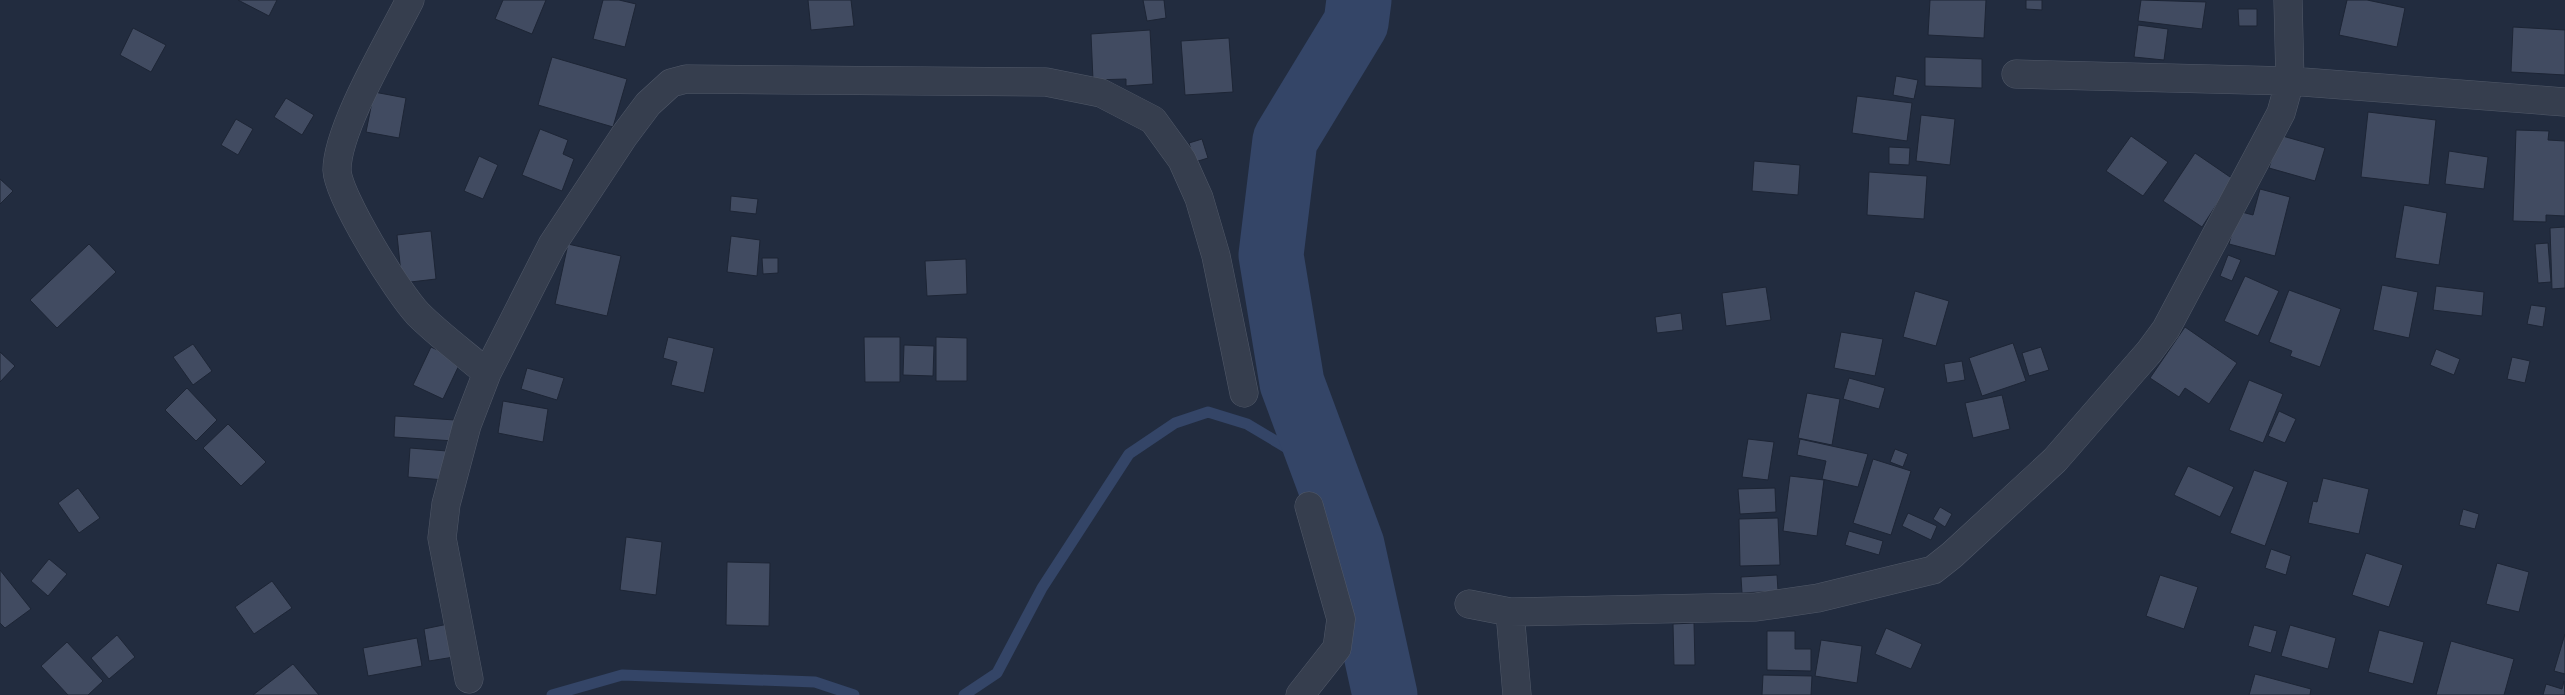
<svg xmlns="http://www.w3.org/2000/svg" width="2565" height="695" font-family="'Titillium Web',sans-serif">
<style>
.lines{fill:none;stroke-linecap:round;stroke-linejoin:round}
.stream{stroke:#344567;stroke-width:11}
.river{stroke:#344567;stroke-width:65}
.building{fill:#414b61;stroke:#1d2535}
.minor-casing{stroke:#515969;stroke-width:29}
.minor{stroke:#363e4e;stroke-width:28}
</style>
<rect width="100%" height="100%" fill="#222c3f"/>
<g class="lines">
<path class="stream" d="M552,695L622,675L815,682L854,695
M964,695L997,673L1042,588L1129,454L1175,423L1208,412L1247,424L1324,470"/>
<path class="river" d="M1359,0L1356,23L1285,140L1271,255L1292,383L1352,545L1385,695"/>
</g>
<path class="building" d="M238,0H277L269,16Z
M503,0H546L532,34L495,19Z
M603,0H619L636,4L625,47L593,39Z
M808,0H851L854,26L811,30Z
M1143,0H1164L1166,18L1147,21Z
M1930,0H1986L1984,38L1928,35Z
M2026,0H2042V10L2026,9Z
M2141,0L2206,2L2202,29L2138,21Z
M2347,0H2367L2405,8L2397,47L2339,35Z
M2238,9H2257V26H2239Z
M2138,25L2168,29L2164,60L2134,57Z
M2513,27L2565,30V75L2511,72Z
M133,28L166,45L151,72L120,55Z
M1150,30L1153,84L1126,86V79L1093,80L1091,34Z
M1229,38L1233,92L1185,95L1181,41Z
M552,57L627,79L613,127L538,105Z
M1925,57L1982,59V88L1925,86Z
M1896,76L1918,80L1914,99L1893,95Z
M374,92L406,98L399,138L366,132Z
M1857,96L1912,103L1907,141L1852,133Z
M286,98L314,115L302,135L274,117Z
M2368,112L2436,120L2429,185L2361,177Z
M1921,115L1955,119L1950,165L1916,161Z
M236,119L253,129L238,155L221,145Z
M540,129L568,140L563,154L574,159L562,191L522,175Z
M2516,130L2549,131L2548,140L2565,141V216L2546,215V222L2513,221Z
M2279,135L2325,148L2315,181L2269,168Z
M2131,136L2168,162L2143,196L2106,171Z
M1202,139L1208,158L1195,162L1189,143Z
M1889,147L1910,148L1909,165L1889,164Z
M2449,151L2488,157L2484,189L2445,184Z
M2195,153L2233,179L2202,227L2163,201Z
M479,156L498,165L483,199L464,191Z
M1754,161L1800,165L1798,195L1752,191Z
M1869,172L1927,176L1924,219L1867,215Z
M0,179L13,191L0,204Z
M2260,189L2290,197L2275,256L2229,244L2238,211L2253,215Z
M731,196L758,199L756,214L730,211Z
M2404,205L2447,213L2439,265L2395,258Z
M2565,227V288L2552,289L2550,228Z
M431,231L436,279L402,283L397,235Z
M731,236L760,240L757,276L727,272Z
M2548,243L2551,282L2538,283L2535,244Z
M89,244L116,272L57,328L30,300Z
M568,244L621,256L607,316L555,304Z
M2228,255L2241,260L2232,281L2220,276Z
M762,258H778V273L763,274Z
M966,259L967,294L927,296L925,261Z
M2245,276L2279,291L2258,336L2224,321Z
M2382,285L2418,292L2409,338L2373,330Z
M2436,286L2484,292L2482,316L2433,310Z
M1766,287L1771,320L1726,326L1722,293Z
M2289,290L2341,309L2320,367L2290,356L2292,351L2269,342Z
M1915,291L1949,301L1936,346L1903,337Z
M2531,305L2546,307L2543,327L2527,324Z
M1681,313L1683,330L1657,333L1655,317Z
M2185,327L2237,363L2209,404L2185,388L2179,397L2150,378Z
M1841,332L1883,339L1875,376L1834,368Z
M668,337L714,348L704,393L671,385L677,362L663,358Z
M864,337H900V382H865Z
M936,337L967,338V381H936Z
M2013,343L2026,381L1982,396L1969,358Z
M193,344L212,371L193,385L173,357Z
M904,345L934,346L933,376L903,375Z
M431,347L461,361L443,399L413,385Z
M2041,347L2049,370L2029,376L2022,353Z
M2436,349L2460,359L2454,375L2430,365Z
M0,352L15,366L0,382Z
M2512,357L2530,361L2525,383L2507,379Z
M1962,361L1965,380L1947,383L1944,364Z
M527,368L564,378L557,400L521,389Z
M1849,378L1885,388L1879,409L1843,399Z
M2249,380L2283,394L2263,443L2229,430Z
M187,388L217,420L196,441L165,410Z
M1807,393L1840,399L1832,445L1798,438Z
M2002,395L2010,429L1973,438L1965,403Z
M503,401L548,409L543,442L498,433Z
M2279,411L2296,419L2285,443L2268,436Z
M395,416L455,420L454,441L394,437Z
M228,424L266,462L241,486L203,448Z
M1748,439L1774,442L1768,480L1742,477Z
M1800,439L1868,454L1858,487L1822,479L1826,461L1797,455Z
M410,448L447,451L445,480L408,477Z
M1895,449L1908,454L1903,467L1890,462Z
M1873,459L1911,471L1891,535L1853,523Z
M2188,466L2234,487L2220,517L2174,495Z
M2254,470L2288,482L2265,546L2230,533Z
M1790,476L1824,480L1817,536L1783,531Z
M2323,478L2369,489L2359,534L2308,523L2313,501L2317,502Z
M78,488L100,518L79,533L58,503Z
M1775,488L1776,512L1740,514L1738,489Z
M1940,507L1952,514L1945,527L1933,519Z
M2463,509L2479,514L2475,529L2459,525Z
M1908,513L1937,526L1931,540L1902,526Z
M1778,518L1780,565L1740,566L1739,519Z
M1849,531L1883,541L1879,555L1845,545Z
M626,537L662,542L656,595L620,590Z
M2271,549L2291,556L2286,575L2265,568Z
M2366,553L2403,565L2389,607L2352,595Z
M49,559L67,574L48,596L31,581Z
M727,562L770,563L769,626L726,625Z
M2497,563L2529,572L2519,612L2486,604Z
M0,570L31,609L5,628L0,623Z
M1777,575L1778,591L1742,593L1741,577Z
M2160,575L2198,587L2184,629L2146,616Z
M272,581L292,608L254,634L235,607Z
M1694,623L1695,665H1674L1673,624Z
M448,624L454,657L429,661L424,629Z
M2254,625L2277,631L2271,653L2248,646Z
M2290,625L2336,638L2328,669L2281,656Z
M1886,628L1922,644L1911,669L1875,654Z
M2379,630L2424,642L2413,684L2368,672Z
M1767,631H1795V649H1811V671L1767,670Z
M2565,634V674L2554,671Z
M117,635L135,657L109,679L91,658Z
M417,638L422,666L368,676L363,648Z
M1821,640L1862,646L1857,683L1815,676Z
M2451,641L2514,659L2504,695H2436Z
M67,642L103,681L88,695H68L41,666Z
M293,664L319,695H253Z
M2255,674L2311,689L2310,695H2249Z
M1763,675L1812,676L1811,695H1762Z
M2564,681L2565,695H2543L2546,684L2562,689Z"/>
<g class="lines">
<defs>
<path id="minor" d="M410,0C390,40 337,128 337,170C338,197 398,293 418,314C439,335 465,354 487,373L467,425L446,504L442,538L469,679
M2016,74L2290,81L2565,102
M487,373L552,245L624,136L648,104L671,83L686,79L1046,82L1101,93L1153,120L1182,160L1199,198L1216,256L1244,393
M1469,604L1510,612L1756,607L1818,598L1933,570L1952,555L2055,460L2149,352L2166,329L2281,113L2290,81L2288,0
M1510,612L1517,695
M1300,695L1337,648L1341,619L1309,506"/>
</defs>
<use href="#minor" class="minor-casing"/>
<use href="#minor" class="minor"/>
</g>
</svg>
